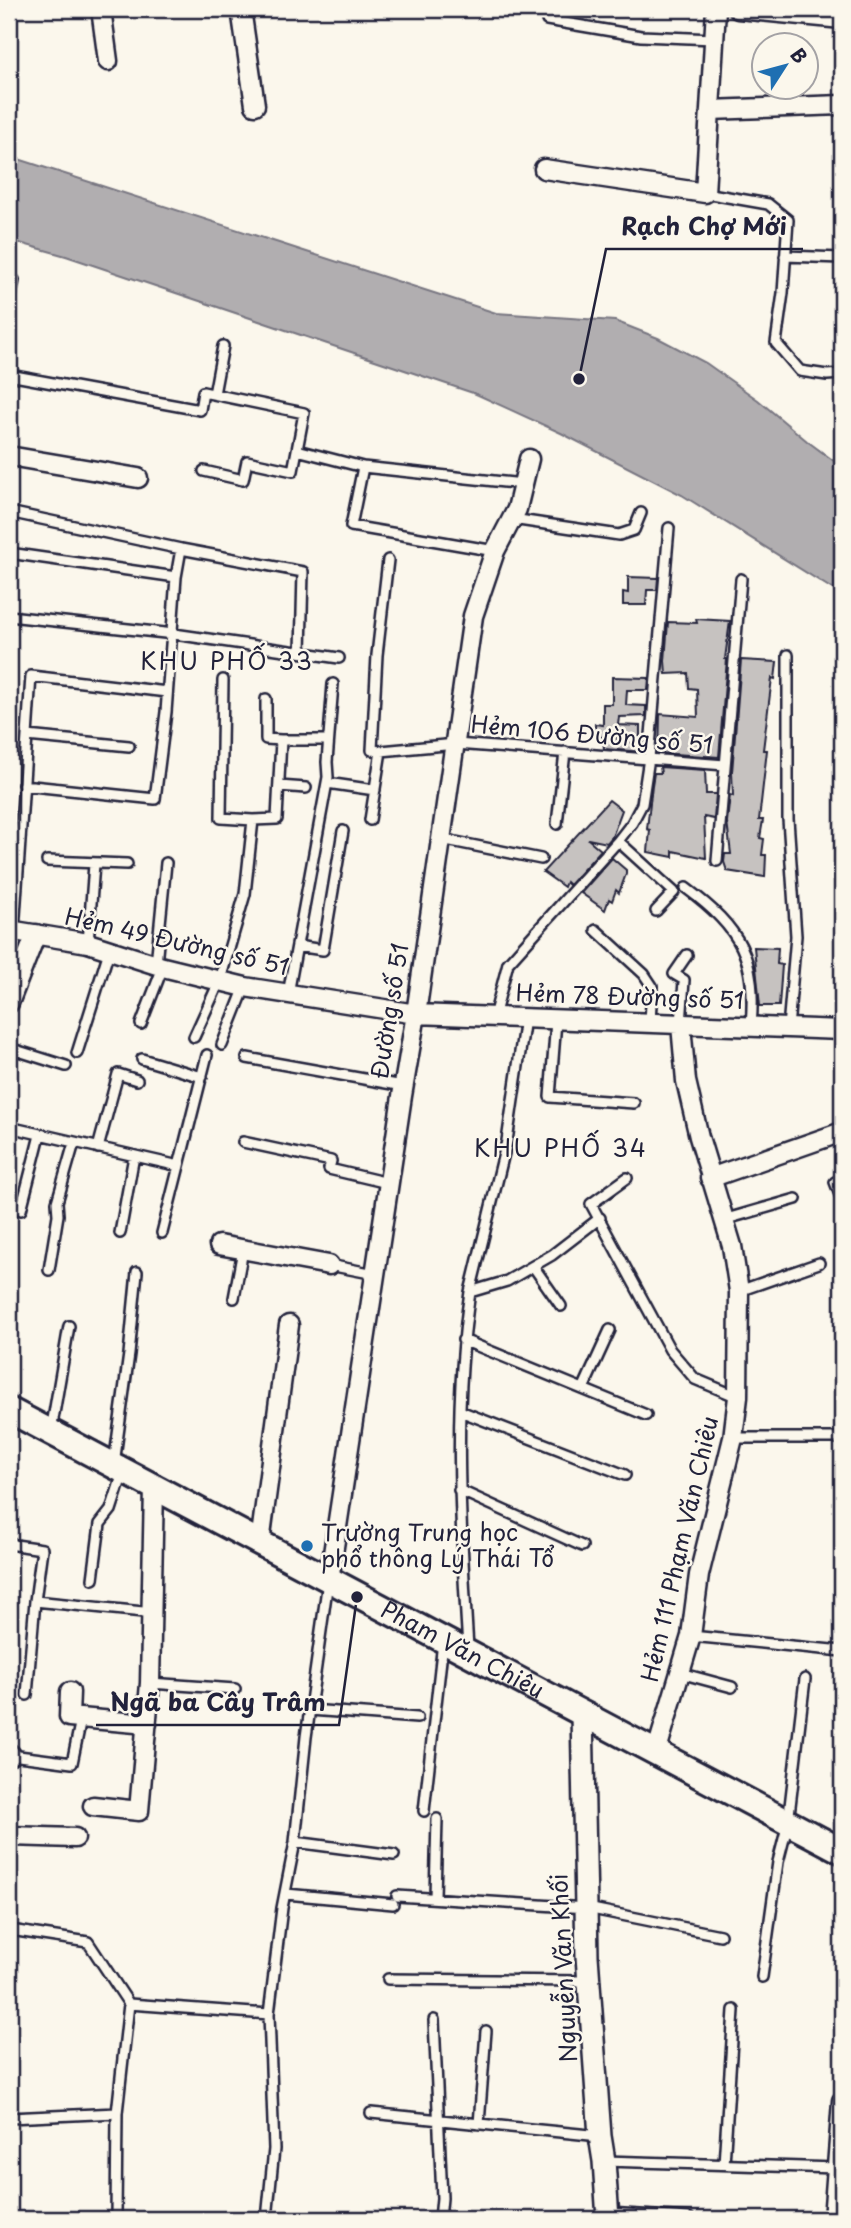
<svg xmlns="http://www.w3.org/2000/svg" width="851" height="2228" font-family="'Playpen Sans',sans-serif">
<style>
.water{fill:#b1aeb0;stroke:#787681;stroke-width:2}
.building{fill:#c6c2c0;stroke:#22223b;stroke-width:2}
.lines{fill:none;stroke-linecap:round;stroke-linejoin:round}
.service-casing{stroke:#22223b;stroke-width:14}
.minor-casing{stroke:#22223b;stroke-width:23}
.tertiary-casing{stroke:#22223b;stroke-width:26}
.secondary-casing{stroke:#22223b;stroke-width:30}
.service{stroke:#fbf7ec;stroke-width:9}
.minor{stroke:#fbf7ec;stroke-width:18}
.tertiary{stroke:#fbf7ec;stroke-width:21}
.secondary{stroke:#fbf7ec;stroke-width:24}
.poi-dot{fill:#1f6fb2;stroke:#fbf7ec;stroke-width:2.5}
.labels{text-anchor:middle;stroke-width:5;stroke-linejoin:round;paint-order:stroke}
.street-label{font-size:23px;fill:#22223b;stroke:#fbf7ec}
.poi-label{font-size:23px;fill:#22223b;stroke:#fbf7ec;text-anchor:start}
.neighbourhood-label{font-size:24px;letter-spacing:2px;fill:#22223b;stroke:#fbf7ec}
.leader{fill:none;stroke:#22223b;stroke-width:2.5}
.callout-dot{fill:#22223b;stroke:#fbf7ec;stroke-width:2.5}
.callout-label{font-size:24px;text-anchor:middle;font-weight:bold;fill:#22223b;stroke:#fbf7ec;stroke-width:5;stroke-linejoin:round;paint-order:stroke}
</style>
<rect width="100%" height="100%" fill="#fbf7ec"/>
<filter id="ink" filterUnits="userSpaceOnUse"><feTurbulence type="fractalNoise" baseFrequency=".0143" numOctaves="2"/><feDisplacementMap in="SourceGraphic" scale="14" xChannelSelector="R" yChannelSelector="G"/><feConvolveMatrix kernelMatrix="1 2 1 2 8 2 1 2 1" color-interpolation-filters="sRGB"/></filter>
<g filter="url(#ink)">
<path class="water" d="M9,156L496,313L615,321L658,338L706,363L758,400L807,441L842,467V595L682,495L561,433L476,394L66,256L9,240Z"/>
<path class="building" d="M628,577L658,578L657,590H647L646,605H623V592L628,593Z
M696,619L730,621L725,659H727L719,757L659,753L660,714L698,717L697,689L689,688L688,673L666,674L665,661L668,622L697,623Z
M741,660L777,662L775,679L772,678L763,750H767L759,820H763L760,838L764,839L762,855H766L765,877L727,871L724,862L725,854H731L727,822L730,795L733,796L732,772Z
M612,677L649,678L648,690H627L626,705L646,706V716L619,717L618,725L640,726V737H617V742L643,743V752L604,749L603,737H595V724L603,725V704H612Z
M660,767L705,770L706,794H716L714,819L704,817L706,858L673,851V857L648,852L650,830L647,829L652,785L654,773H661Z
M609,800L622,810L612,837L607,843L588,839L601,850L569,885L566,882L564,887L543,872Z
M612,858L626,870V874L619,893L616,890L612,901L609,899L605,910L581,893Z
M754,947L778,948L777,964L782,965L779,1006H760Z"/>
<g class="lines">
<defs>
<path id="service" d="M546,9L547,20L641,36L714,39
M705,193L768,204L788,220L783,293L776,343L800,371L827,375L842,374
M785,256L842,258
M9,308L14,280
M9,375L200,410L203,392L304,413L297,450L363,467L523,484
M214,394L223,346
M363,467L351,526L495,551
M204,471L243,480L247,461L293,471L297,450
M9,512L181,549L303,572L301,652
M512,519L619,535L634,530L641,513
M9,553L176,577
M388,560L377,655L372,750L381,751L456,744L725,765
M9,616L174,634L339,658
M788,655V819L796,936L788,1028
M223,680L221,818L253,820
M27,736L129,746
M281,740H328
M327,783L375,790
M23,785L155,799L166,712L176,577L181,549
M279,786L306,788
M370,820L381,751
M557,824L565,752
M441,839L541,859
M618,841L674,892L656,911
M47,861L127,864
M717,861L741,579
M686,888C741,929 757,958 751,1026
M596,930L644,974L652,986L650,1022
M14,931L31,676L167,692
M88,943L94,864
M297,946L323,950L343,831
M156,964L166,863
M288,994L328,777L327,762L333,684
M494,1017L508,963L618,841L632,823L642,804L649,758L669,528
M556,1021L550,1097L634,1103
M141,1024L163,967
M681,1025L684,980L674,974L687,955
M194,1037L220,980L245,894L253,820L277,819L281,740L266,739V699
M222,1045L245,987
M9,1048L66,1066
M77,1053L110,948
M247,1058L403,1086
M142,1059L202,1077
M9,1127L179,1166
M243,1142L331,1161L329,1169L388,1183
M98,1148L118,1074L137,1080
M627,1178L591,1204L670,1350L695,1379L738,1397
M835,1182L842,1200
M21,1210L40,1135
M723,1220L796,1199
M120,1233L134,1156
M162,1233L207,1055
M329,1265L375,1274
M533,1266L561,1306
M49,1270L58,1215L57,1202L74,1143
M739,1291L819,1263
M470,1292L507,1141L525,1018
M234,1298L243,1250
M463,1340L646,1415
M583,1389L610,1330
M460,1411L625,1475
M51,1431L69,1326
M733,1438H842
M114,1464L129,1354L137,1272
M459,1490L582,1546
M9,1544L42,1549L35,1601
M93,1579L100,1524L111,1510L123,1473
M691,1636L842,1651
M468,1648C461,1530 452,1411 470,1292L507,1281L552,1255L600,1218
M680,1673L732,1687
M150,1683L235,1689
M27,1695L35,1601L153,1613
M310,1710L417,1718
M9,1757L11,1755L72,1763L81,1719
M424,1811L443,1642
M295,1842L394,1855
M286,1894L393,1904
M397,1896L587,1908L720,1935
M435,1897L437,1819
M17,1931L88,1942L129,2004
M9,1947V1960
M762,1977L778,1862L788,1823L805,1679
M388,1979L587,1981
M434,2020L442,2198L440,2219
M371,2113L600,2136
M9,2118L117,2113
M479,2124L486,2031
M604,2161L837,2168
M724,2164L734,2010
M608,2213L689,2218
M116,2219L117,2113L129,2004L269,2014
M267,2219L274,2149L269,2014L282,1908L295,1842L306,1737L328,1581"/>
<path id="minor" d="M101,9L108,61
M241,9L255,105
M738,9L842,19
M710,110L842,105
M544,169L705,193L716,9
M9,456L138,478
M9,930L88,943L163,967L245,987L416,1014L842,1030
M9,1003L36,934
M710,1178L842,1132
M219,1245L329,1265
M260,1543L289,1325
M329,1580L402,1096L416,1014L473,616L495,551L517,509L529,459
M70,1692L69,1717L147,1724
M9,1753L11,1755
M656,1753L691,1636L699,1575L733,1438L738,1397L739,1291L732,1246L699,1137L686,1081L681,1025
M93,1806L139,1811L150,1683L154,1487
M9,1836L75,1838
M833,2219L842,2101"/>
<path id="tertiary" d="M582,1713L587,1956L600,2136L604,2161L608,2219"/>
<g id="secondary">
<path id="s1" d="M9,1410L842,1851"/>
</g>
</defs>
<use href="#service" class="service-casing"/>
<use href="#minor" class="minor-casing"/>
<use href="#tertiary" class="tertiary-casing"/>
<use href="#secondary" class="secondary-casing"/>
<use href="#service" class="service"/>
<use href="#minor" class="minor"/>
<use href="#tertiary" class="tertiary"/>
<use href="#secondary" class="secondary"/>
</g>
</g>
<circle class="poi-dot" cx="307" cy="1546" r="7"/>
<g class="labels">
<g class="street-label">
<text transform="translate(592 735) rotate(5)" y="8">Hẻm 106 Đường số 51</text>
<text transform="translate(177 942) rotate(13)" y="8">Hẻm 49 Đường số 51</text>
<text transform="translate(630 997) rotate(2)" y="8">Hẻm 78 Đường số 51</text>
<text transform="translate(390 1011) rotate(-81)" y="8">Đường số 51</text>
<text transform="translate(680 1549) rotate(-77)" y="8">Hẻm 111 Phạm Văn Chiêu</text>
<text dy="8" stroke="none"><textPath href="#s1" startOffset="513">Phạm Văn Chiêu</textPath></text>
<text transform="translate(564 1968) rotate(-93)" y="8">Nguyễn Văn Khối</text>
</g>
<g class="poi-label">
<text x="321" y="1541">Trường Trung học<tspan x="321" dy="26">phổ thông Lý Thái Tổ</tspan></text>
</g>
<g class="neighbourhood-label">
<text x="227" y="670">KHU PHỐ 33</text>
<text x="561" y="1157">KHU PHỐ 34</text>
</g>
</g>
<path class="leader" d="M579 379L606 249H803M357 1597L339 1725H96"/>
<g class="callout-dot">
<circle cx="579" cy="379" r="7"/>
<circle cx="357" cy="1597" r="7"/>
</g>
<g class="callout-label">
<text x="704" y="235">Rạch Chợ Mới</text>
<text x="218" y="1711">Ngã ba Cây Trâm</text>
</g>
<rect width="851" height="2228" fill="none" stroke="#fbf7ec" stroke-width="35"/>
<rect x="18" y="18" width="816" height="2193" fill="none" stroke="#22223b" stroke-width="2.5" filter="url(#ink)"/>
<g transform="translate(785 66) rotate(54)"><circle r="33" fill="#fbf7ec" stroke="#a4a2a5" stroke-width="2"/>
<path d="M0-5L12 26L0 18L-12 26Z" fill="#1f6fb2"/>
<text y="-10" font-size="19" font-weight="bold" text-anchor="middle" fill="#22223b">B</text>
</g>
</svg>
